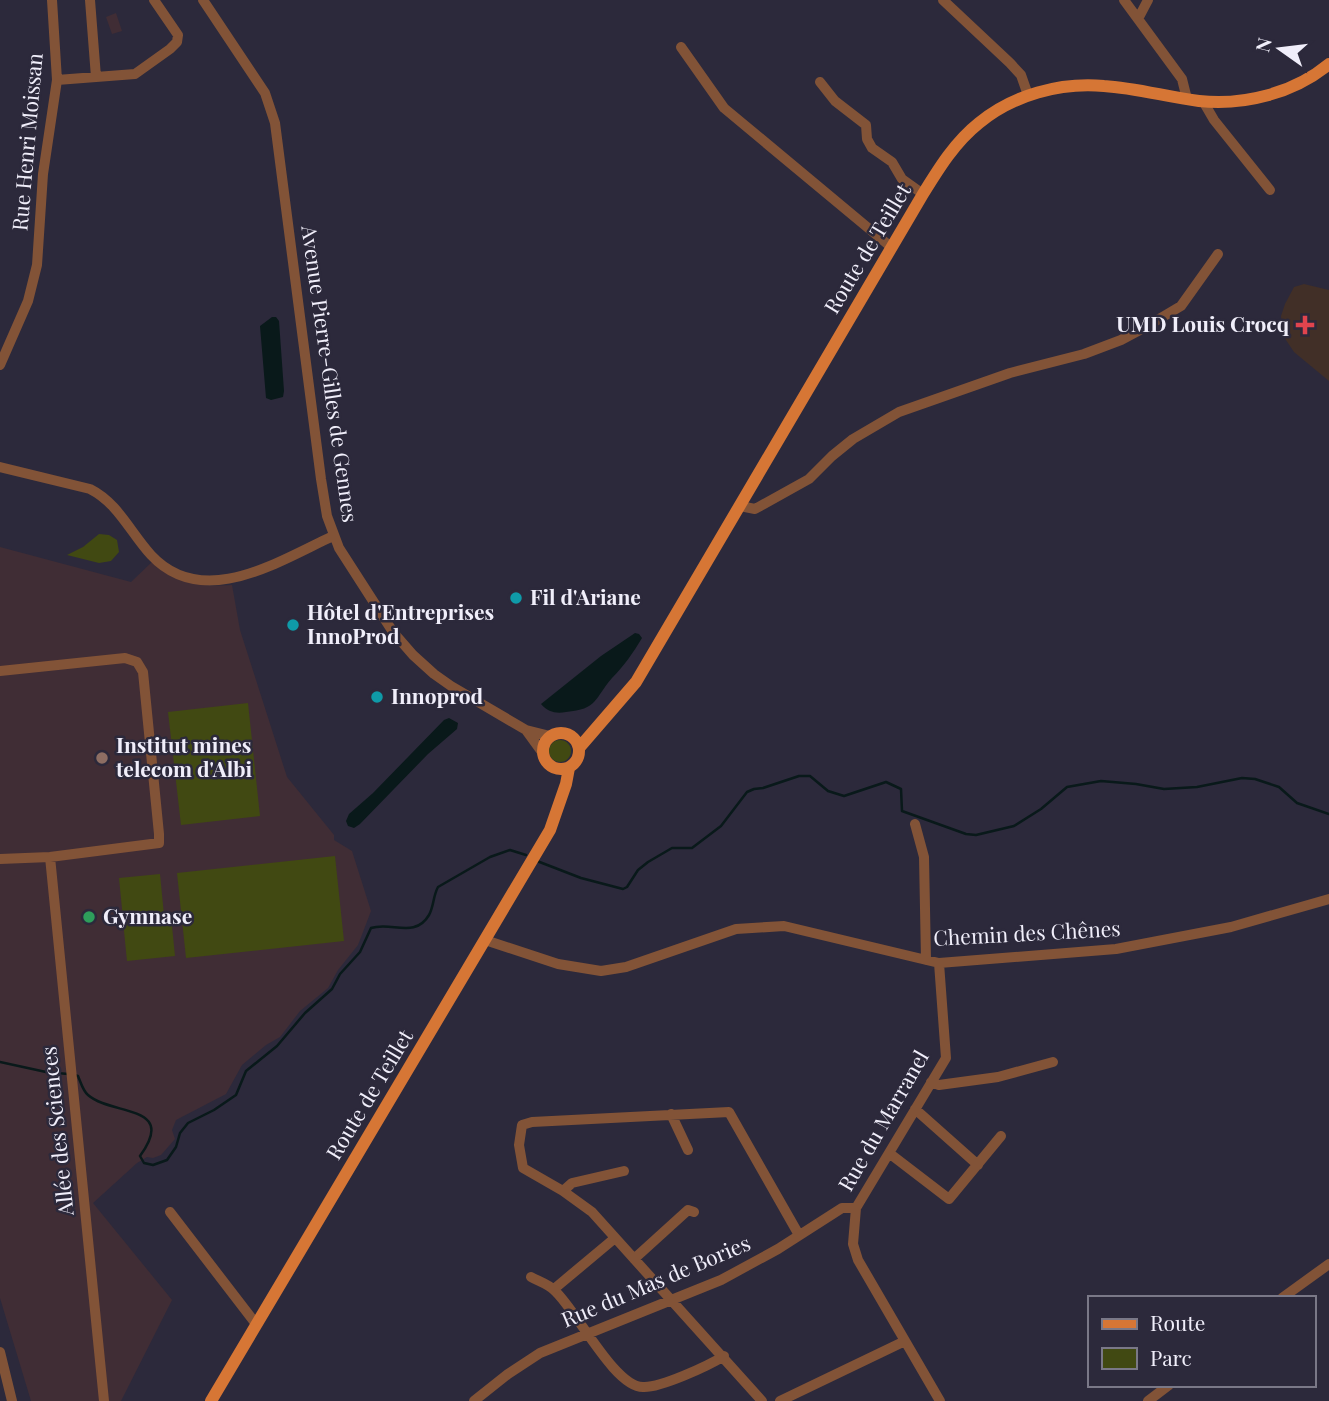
<svg xmlns="http://www.w3.org/2000/svg" width="1329" height="1401" font-family="'Playfair Display',serif">
<style>
.education{fill:#402d35}
.medical{fill:#412f27}
.green{fill:#414912}
.water{fill:#09191a}
.lines{fill:none;stroke-linecap:round;stroke-linejoin:round}
.stream{stroke:#09191a;stroke-width:2.5}
.minor{stroke:#825337;stroke-width:10}
.major{stroke:#d67635;stroke-width:12}
.health-dot{fill:#e0444e;stroke:#2c293b;stroke-width:2.5}
.culture-dot{fill:#0f9aa8;stroke:#2c293b;stroke-width:2.5}
.education-dot{fill:#8d6e63;stroke:#2c293b;stroke-width:2.5}
.leisure-dot{fill:#2e9e5b;stroke:#2c293b;stroke-width:2.5}
.labels{text-anchor:middle;stroke-width:5;stroke-linejoin:round;paint-order:stroke}
.street-label{font-size:21px;fill:#f0eefa;stroke:#2c293b}
.poi-label{font-size:21px;font-weight:bold;fill:#f0eefa;stroke:#2c293b;text-anchor:start}
</style>
<rect width="100%" height="100%" fill="#2c293b"/>
<path class="education" d="M116,13L122,31L112,34L106,17Z
M0,547L131,582L153,561L193,582L209,586L232,585L240,630L287,777L334,835V840L352,851L371,911L358,945L338,970L328,988L300,1011L280,1037L266,1045L242,1065L226,1094L176,1120L172,1130L175,1139L161,1155L153,1158L147,1157L137,1163L93,1203L172,1300L121,1401H31L0,1298Z"/>
<path class="medical" d="M1304,284L1329,290V381L1294,352L1282,334L1281,316L1285,304L1294,287Z"/>
<path class="green" d="M99,534L109,535L117,540L119,552L111,561L99,563L67,555L83,547Z
M248,703L260,816L181,825L168,712Z
M549 751a11 11 0 1 1 22 0a11 11 0 1 1-22 0Z
M335,856L344,941L186,958L177,873Z
M160,874L164,915L123,919L119,878Z
M171,916L175,956L127,961L123,921Z"/>
<path class="water" d="M272,317H276L279,321L284,391L283,397L271,400L266,398L260,326Z
M635,633L639,634L642,638C633,653 624,666 612,678C594,699 598,709 566,712C556,714 548,712 541,704L601,656Z
M449,718L458,723L457,729L428,754L360,824L354,828L348,826L346,821L349,814L373,793L444,720Z"/>
<g class="lines">
<path class="stream" d="M537,861L581,878L623,889L627,887L638,870L648,862L672,848H692L721,826L747,792L754,789L763,788L799,776H810L828,791L844,796L886,782L901,789L902,811L966,834L976,835L1014,826L1041,809L1067,787L1101,781L1136,784L1164,789L1197,787L1242,778L1255,779L1279,787L1297,803L1329,814
M0,1062L46,1072L68,1074
M74,1075L78,1076C81,1083 83,1091 88,1095C112,1116 178,1104 140,1156L144,1163L153,1165L167,1160L176,1147L180,1133L188,1123L214,1110L236,1095L246,1071L277,1046L305,1013L332,989L340,974L360,952L371,928C391,921 415,939 429,915C434,906 433,896 438,887L490,857L510,850L526,855"/>
<path class="minor" d="M90,0L96,77
M203,0L265,93L275,123L321,479L327,516L339,548L393,632L413,655L434,674L451,686L526,730L550,736
M943,0L1010,63L1021,75L1028,95
M1124,0L1182,79L1187,99
M1138,19L1148,0
M681,47L724,108L891,247
M57,80L135,74L170,49L177,42L178,35L154,0
M820,82L835,101L866,125L867,139L872,148L892,162L902,179L923,194
M1203,101L1214,120L1270,190
M0,365L28,301L37,265L43,174L57,80L52,0
M0,467L90,489C118,503 130,532 151,555C203,611 279,561 333,536
M740,506L755,509L809,479L832,456L853,439L899,412L1010,373L1084,354L1121,340L1149,325L1181,306L1218,254
M0,671L125,658L137,662L143,672L159,834V843L50,857L0,859
M526,730L542,752
M915,824L924,857L926,960
M50,857L104,1401
M485,940L558,964L601,971L626,967L736,929L784,926L939,963L1116,949L1231,927L1329,899
M939,963L946,1058L856,1208L853,1244L858,1260L940,1401
M931,1082L939,1085L998,1077L1053,1062
M915,1109L978,1165
M671,1114L688,1150
M889,1153L949,1199L1001,1136
M563,1191L572,1183L624,1171
M170,1212L256,1324
M634,1259L688,1210L694,1212
M531,1277C538,1281 548,1284 554,1290C576,1309 614,1387 643,1387C660,1388 708,1366 724,1356
M554,1289L615,1238
M1282,1298L1329,1264
M0,1352L12,1401
M474,1401L508,1374L540,1353L721,1280L778,1249L842,1208H856
M762,1401L592,1212L563,1191L523,1168L519,1145L522,1125L532,1122L729,1112L799,1235
M780,1401L905,1341
M1148,1401L1169,1385"/>
<path class="major" d="M543 751a18 18 0 1 1 36 0a18 18 0 1 1-36 0Z
M579,748L636,682L923,194C939,168 955,142 979,123C1013,95 1060,82 1104,86C1136,88 1167,97 1199,101C1244,106 1294,93 1329,64
M211,1401L550,830L566,784L569,768"/>
</g>
<path class="health-dot" d="M1301.5 314.5h7v7h7v7h-7v7h-7v-7h-7v-7h7z"/>
<g class="culture-dot">
<circle cx="516" cy="598" r="7"/>
<circle cx="293" cy="625" r="7"/>
<circle cx="377" cy="697" r="7"/>
</g>
<circle class="education-dot" cx="102" cy="758" r="7"/>
<circle class="leisure-dot" cx="89" cy="917" r="7"/>
<g class="labels">
<g class="street-label">
<text transform="translate(28 142) rotate(-85)" y="7">Rue Henri Moissan</text>
<text transform="translate(868 249) rotate(-59)" y="7">Route de Teillet</text>
<text transform="translate(329 374) rotate(82)" y="7">Avenue Pierre-Gilles de Gennes</text>
<text transform="translate(1027 934) rotate(-3)" y="7">Chemin des Chênes</text>
<text transform="translate(370 1095) rotate(-59)" y="7">Route de Teillet</text>
<text transform="translate(884 1121) rotate(-60)" y="7">Rue du Marranel</text>
<text transform="translate(58 1131) rotate(-96)" y="7">Allée des Sciences</text>
<text transform="translate(656 1282) rotate(-23)" y="7">Rue du Mas de Bories</text>
</g>
<g class="poi-label">
<text x="1289" y="332" text-anchor="end">UMD Louis Crocq</text>
<text x="530" y="605">Fil d'Ariane</text>
<text x="307" y="620">Hôtel d'Entreprises<tspan x="307" dy="24">InnoProd</tspan></text>
<text x="391" y="704">Innoprod</text>
<text x="116" y="753">Institut mines<tspan x="116" dy="24">telecom d'Albi</tspan></text>
<text x="103" y="924">Gymnase</text>
</g>
</g>
<rect x="1088" y="1296" width="228" height="91" fill="#2c293b" stroke="#7a7887" stroke-width="2"/>
<rect x="1102" y="1319" width="35" height="10" fill="#d67635" stroke="#7a7887" stroke-width="2"/>
<text x="1150" y="1331" font-size="21" fill="#f0eefa">Route</text>
<rect x="1102" y="1348" width="35" height="21" fill="#414912" stroke="#7a7887" stroke-width="2"/>
<text x="1150" y="1366" font-size="21" fill="#f0eefa">Parc</text>
<g transform="translate(1280 49) rotate(284)" stroke="#2c293b" stroke-width="5" paint-order="stroke">
<path d="M0-5L12 26L0 18L-12 26Z" fill="#f0eefa"/>
<text y="-10" font-size="19" font-weight="bold" text-anchor="middle" fill="#f0eefa">N</text>
</g>
</svg>
